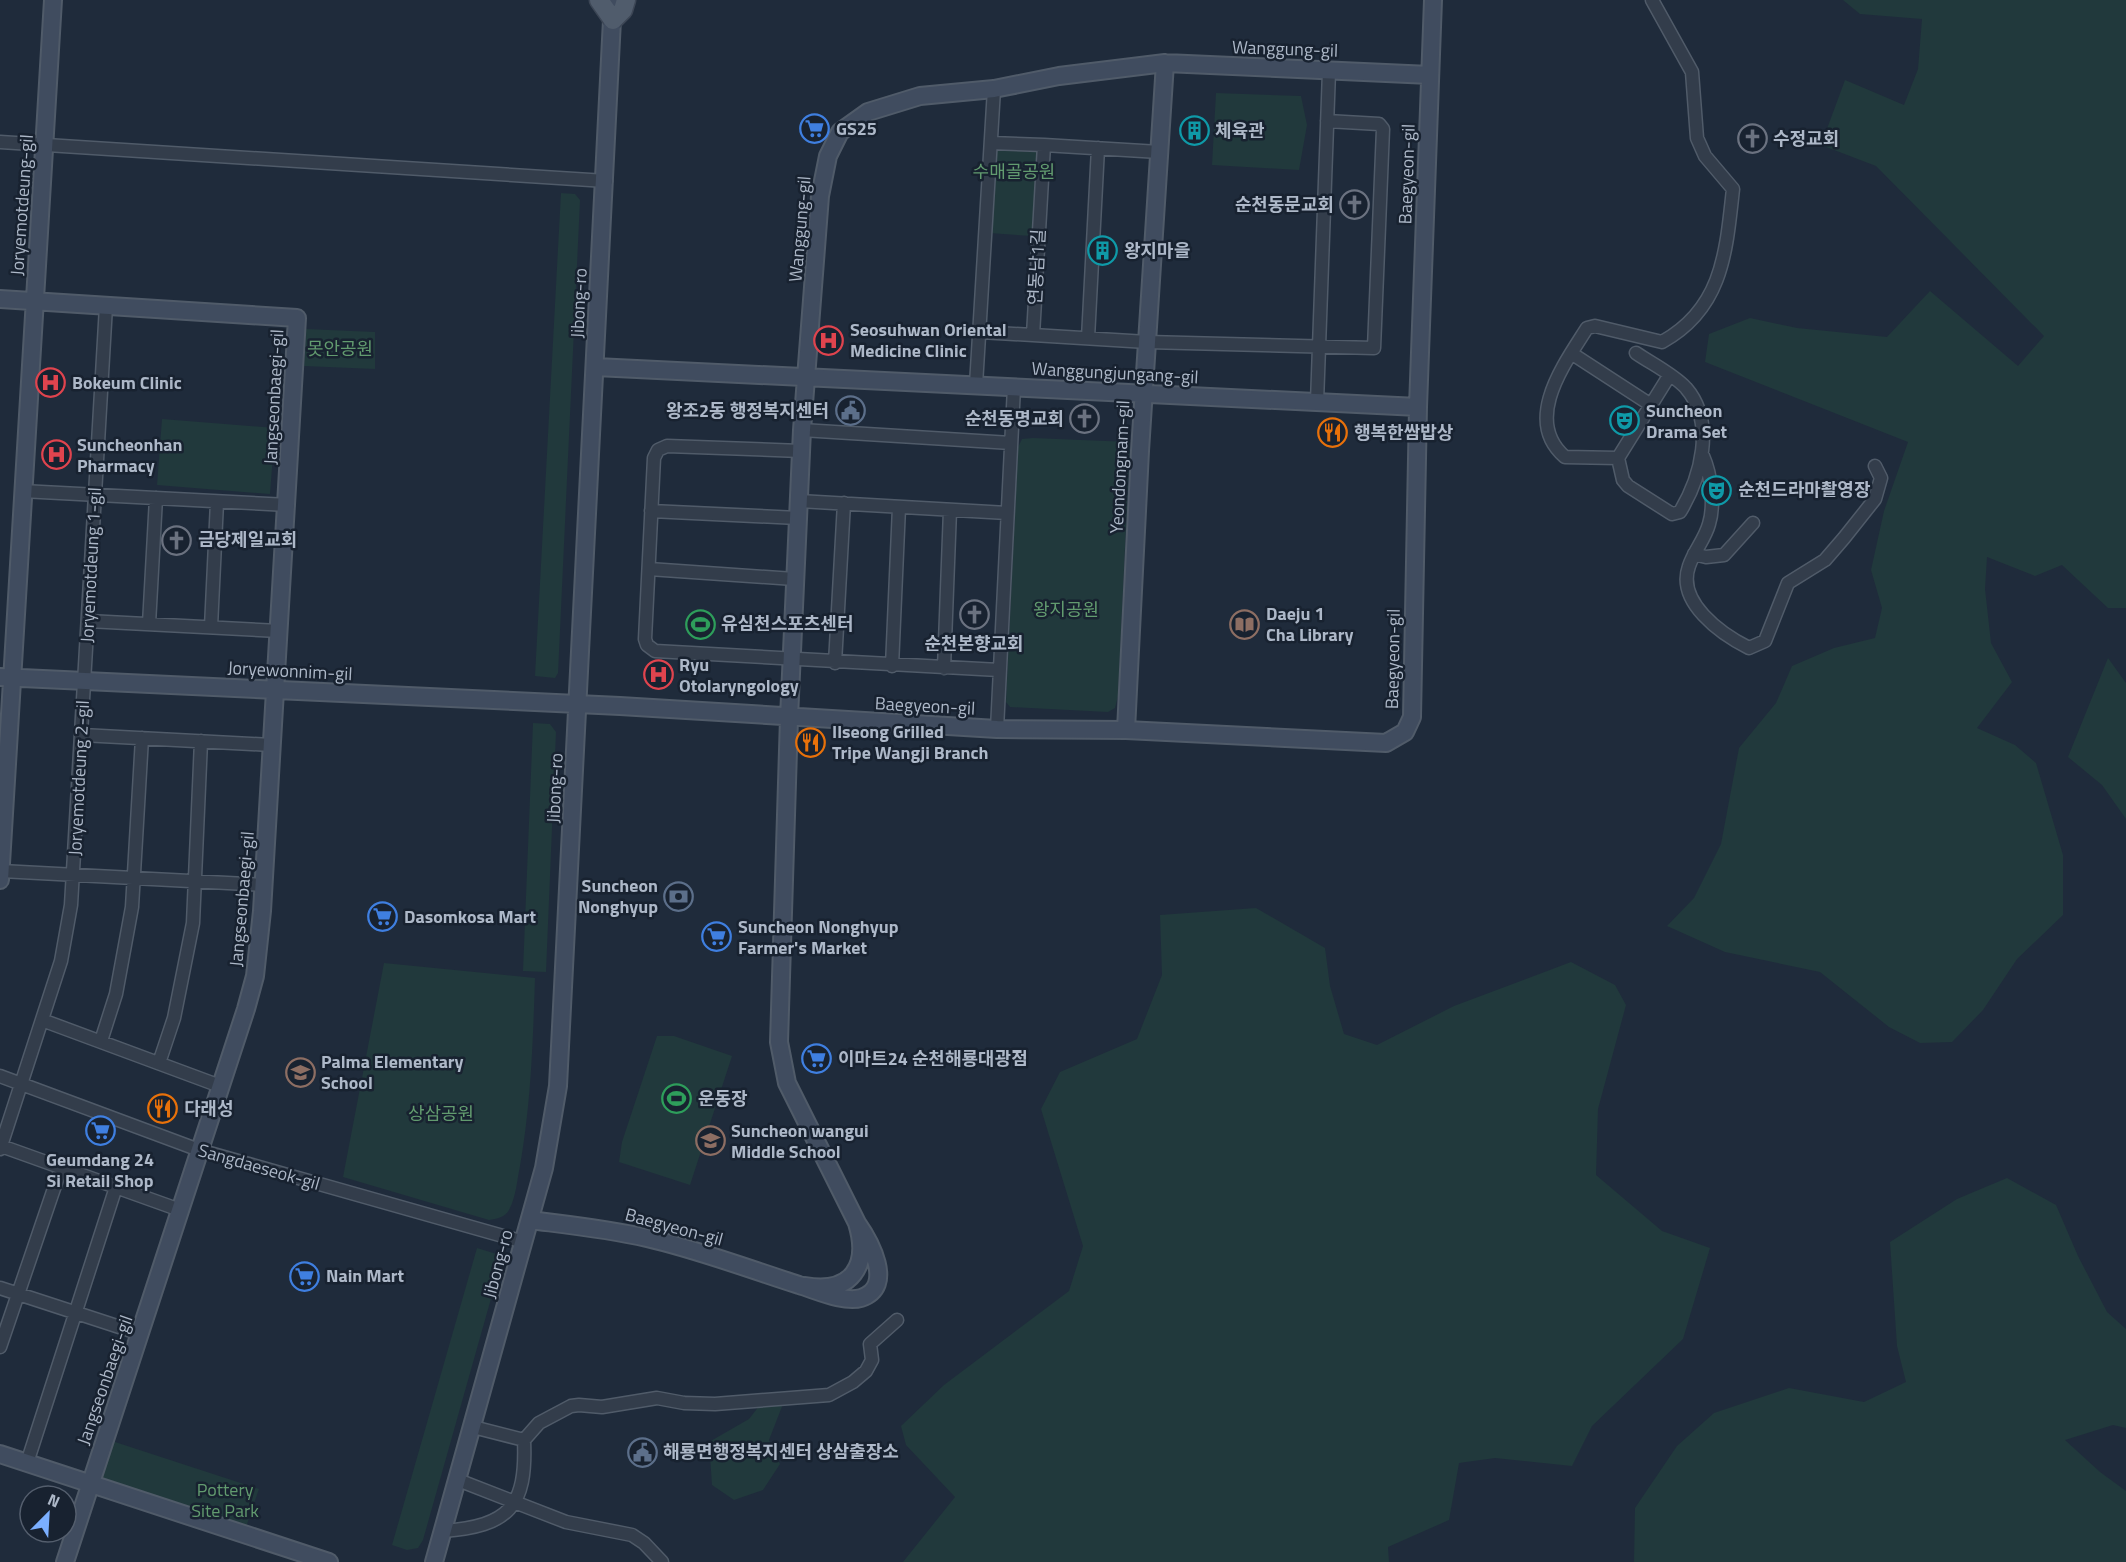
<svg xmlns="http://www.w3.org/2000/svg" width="2126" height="1562" font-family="'Titillium Web','Noto Sans KR',sans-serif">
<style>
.green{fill:#21393c}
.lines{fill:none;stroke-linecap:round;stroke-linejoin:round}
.street-casing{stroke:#505b69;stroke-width:15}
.secondary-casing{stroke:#505b69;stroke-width:20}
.primary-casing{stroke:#3c4655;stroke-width:21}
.street{stroke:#333d4b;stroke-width:12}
.secondary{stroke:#404c5f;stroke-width:16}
.primary{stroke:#505c6c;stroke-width:18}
.labels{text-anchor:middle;stroke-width:5;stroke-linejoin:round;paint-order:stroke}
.street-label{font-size:18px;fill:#adb8c8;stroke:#182230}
.poi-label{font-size:18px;font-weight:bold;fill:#adb8c8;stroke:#182230;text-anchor:start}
.park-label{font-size:18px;fill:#629b6f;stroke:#182230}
</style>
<rect width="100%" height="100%" fill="#1f2b3b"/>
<path class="green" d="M1843,0H2126V608H2108L2062,565L2035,576L1987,557L1985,589L1991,643L2012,682L1977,728L2015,745L2036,763L2063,855V915L2017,959L1983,1010L1952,1042L1920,1043L1889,1027L1820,972L1725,952L1667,926L1694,898L1721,844L1739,748L1776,703L1792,666L1834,648L1875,638L1882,608L1871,570L1884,511L1908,442L1705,362L1709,334L1750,318L1797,328L1887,337L1930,291L2018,366L2044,336L1876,166L1821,145L1845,80L1904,105L1918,69L1922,19L1860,14Z
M1216,93L1301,96L1307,125L1299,170L1212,165Z
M993,149L1038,151L1032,236L989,233Z
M561,193L575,194L580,200L558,673L555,678L535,676Z
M306,329L375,332V369L304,366Z
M162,419L275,428L270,494L157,485Z
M1033,438L1130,442L1118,696L1115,708L1108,712L1010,707L1006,702L1018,447L1022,439Z
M2108,658L2126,683V819L2102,785L2068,757Z
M533,723L550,724L556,732L546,972L523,971Z
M1256,908L1325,948L1330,986L1344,1034L1377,1045L1454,1006L1571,962L1615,985L1626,1005L1598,1109L1596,1175L1662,1231L1710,1248L1683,1339L1592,1426L1572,1466L1495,1458L1459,1463L1449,1520L1388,1547L1389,1562H903L955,1497L906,1445L901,1426L944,1385L1069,1291L1083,1246L1041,1109L1060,1072L1137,1039L1162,975L1160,915Z
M384,963L535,978C533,1041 531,1103 520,1166C517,1180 516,1197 509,1210C505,1217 497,1219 489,1220L343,1177Z
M657,1036H674L732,1056L690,1185L619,1162L622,1142Z
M2007,1178L2056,1205L2078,1256L2107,1312L2126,1329V1428L2113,1425L2065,1440L2100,1472L2126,1491V1562H1634L1635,1508L1677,1446L1714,1413L1789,1388L1864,1402L1906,1382L1897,1346L1890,1242L1957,1199Z
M477,1248L503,1256L423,1540L418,1548L407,1550L392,1545Z
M763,1401L783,1404L769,1440L780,1464L763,1490L734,1500L712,1485L709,1442L749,1419Z
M112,1441L259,1489L246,1527L103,1481L102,1476Z"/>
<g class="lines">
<defs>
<path id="street" d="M0,142L606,181
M991,143L1044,145
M1159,152L1044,145L1033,335L1147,342L1374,348L1383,129L1379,124L1327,121
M980,332L1033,335
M1088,338L1098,148
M1571,353L1651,405
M1636,353C1652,364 1673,374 1686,388C1716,423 1701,477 1680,512L1672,514L1628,486L1623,480L1618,458L1565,457C1522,420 1565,363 1587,328L1595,326L1662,342C1723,308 1726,252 1733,189L1705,156L1697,138L1692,72L1652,0
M976,385L994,89
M1317,402L1329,71
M802,430L1011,443
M801,451L667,446L658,450L654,458L645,639L647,645L655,651L999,670
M1703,456C1711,474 1715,505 1709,524C1705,539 1694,551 1689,566C1676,602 1721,634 1749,648L1765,641L1788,583L1825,560L1844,538L1875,499L1881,478L1875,466
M1618,458L1669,376
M22,491L288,505
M799,501L1007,513
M651,511L798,518
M1694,554L1706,557L1724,555L1753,523
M649,569L794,579
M88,621L279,631
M149,624L156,498
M211,627L217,502
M835,663L844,503
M892,666L899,507
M944,668L950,510
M997,729L1014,387
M82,735L271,745
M1,871L264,885
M42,1020L220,1086
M101,1041L116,994L132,907L142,738
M159,1063L174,1018L193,923L201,741
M0,1076L199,1150L524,1242
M1,1146L180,1210
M0,1149L61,961L71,905L106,306
M0,1288L141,1334
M0,1347L61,1168
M473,1427L524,1440L539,1423L571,1406L579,1405L602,1407L657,1398L684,1403L715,1404L829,1395L853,1382L866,1371L872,1360L870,1344L897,1320
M27,1463L116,1187
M458,1480L566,1522L632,1535L644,1543L662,1562
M443,1531C509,1526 527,1507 524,1440"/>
<path id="secondary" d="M0,299L297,318L262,911L255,976L246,1009L65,1562
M596,367L1418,407
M0,677L620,706L997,729L1126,730L1386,743L1405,732L1412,717L1418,407L1433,0
M1126,730L1140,451L1165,63
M0,880L53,0
M530,1220C569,1225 608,1229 647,1238C699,1250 749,1269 799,1285C816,1290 844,1303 861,1298C896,1287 869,1240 857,1223C870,1266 852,1294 805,1286
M857,1223L787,1083L779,1042L789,718L802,430L820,196L828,156L840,132L868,112L920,96L994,89L1059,76L1165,63L1430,75
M0,1454L329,1562
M434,1562L544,1168L558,1086L613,0"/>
<path id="primary" d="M599,0L613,20L623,10L626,0"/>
</defs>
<use href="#street" class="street-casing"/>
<use href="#secondary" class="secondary-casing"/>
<use href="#primary" class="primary-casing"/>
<use href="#street" class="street"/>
<use href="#secondary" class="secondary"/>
<use href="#primary" class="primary"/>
</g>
<defs>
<symbol id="supermarket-ring" viewBox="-11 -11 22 22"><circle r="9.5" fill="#182230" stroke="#3f7fe0" stroke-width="1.5"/><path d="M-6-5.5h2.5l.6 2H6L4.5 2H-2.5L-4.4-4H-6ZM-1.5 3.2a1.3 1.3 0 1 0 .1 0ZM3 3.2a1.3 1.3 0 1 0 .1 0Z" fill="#3f7fe0"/></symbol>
<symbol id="building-ring" viewBox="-11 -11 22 22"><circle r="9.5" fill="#182230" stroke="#0f9aa8" stroke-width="1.5"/><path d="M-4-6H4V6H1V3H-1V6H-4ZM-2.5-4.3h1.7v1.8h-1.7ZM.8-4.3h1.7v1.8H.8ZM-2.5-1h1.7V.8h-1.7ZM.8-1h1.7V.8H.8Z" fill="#0f9aa8"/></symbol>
<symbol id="church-ring" viewBox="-11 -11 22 22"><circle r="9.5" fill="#182230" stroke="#6b7280" stroke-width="1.5"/><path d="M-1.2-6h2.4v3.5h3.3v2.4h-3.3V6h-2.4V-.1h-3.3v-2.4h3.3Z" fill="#6b7280"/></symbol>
<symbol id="hospital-ring" viewBox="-11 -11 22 22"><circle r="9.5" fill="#182230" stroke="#e0444e" stroke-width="1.5"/><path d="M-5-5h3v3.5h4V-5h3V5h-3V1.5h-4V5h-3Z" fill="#e0444e"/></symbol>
<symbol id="civic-ring" viewBox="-11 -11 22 22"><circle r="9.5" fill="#182230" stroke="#5c6f8a" stroke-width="1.5"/><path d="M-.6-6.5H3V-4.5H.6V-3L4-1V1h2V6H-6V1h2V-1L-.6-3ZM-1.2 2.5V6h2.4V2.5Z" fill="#5c6f8a"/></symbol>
<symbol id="theatre-ring" viewBox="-11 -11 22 22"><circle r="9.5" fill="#182230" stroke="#0f9aa8" stroke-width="1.5"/><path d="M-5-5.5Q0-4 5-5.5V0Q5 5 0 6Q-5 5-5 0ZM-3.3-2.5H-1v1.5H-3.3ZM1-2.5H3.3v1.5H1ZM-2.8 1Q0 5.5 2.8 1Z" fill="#0f9aa8"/></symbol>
<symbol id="restaurant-ring" viewBox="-11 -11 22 22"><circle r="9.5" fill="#182230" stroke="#e8710a" stroke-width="1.5"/><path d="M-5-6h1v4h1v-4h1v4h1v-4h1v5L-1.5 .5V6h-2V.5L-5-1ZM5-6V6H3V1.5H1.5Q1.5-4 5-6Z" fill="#e8710a"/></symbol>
<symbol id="stadium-ring" viewBox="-11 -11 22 22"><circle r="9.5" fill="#182230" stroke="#2e9e5b" stroke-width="1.5"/><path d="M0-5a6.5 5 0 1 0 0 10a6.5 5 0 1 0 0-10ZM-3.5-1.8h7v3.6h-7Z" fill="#2e9e5b"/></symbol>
<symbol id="library-ring" viewBox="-11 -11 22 22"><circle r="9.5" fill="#182230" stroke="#8d6e63" stroke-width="1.5"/><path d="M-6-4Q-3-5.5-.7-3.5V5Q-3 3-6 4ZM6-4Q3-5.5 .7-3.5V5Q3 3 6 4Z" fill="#8d6e63"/></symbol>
<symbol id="bank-ring" viewBox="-11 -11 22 22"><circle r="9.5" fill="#182230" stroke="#5c6f8a" stroke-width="1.5"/><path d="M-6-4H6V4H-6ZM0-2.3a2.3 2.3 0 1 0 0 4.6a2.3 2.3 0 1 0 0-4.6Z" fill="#5c6f8a"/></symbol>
<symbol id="school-ring" viewBox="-11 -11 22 22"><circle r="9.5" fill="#182230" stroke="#8d6e63" stroke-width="1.5"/><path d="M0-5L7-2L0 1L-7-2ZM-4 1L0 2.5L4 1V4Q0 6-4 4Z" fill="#8d6e63"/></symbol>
</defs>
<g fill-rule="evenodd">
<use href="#supermarket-ring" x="798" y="112" width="33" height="33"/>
<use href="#building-ring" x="1178" y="114" width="33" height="33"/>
<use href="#church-ring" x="1736" y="122" width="33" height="33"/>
<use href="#church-ring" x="1338" y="188" width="33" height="33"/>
<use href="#building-ring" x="1086" y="234" width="33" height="33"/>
<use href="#hospital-ring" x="812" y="324" width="33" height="33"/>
<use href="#hospital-ring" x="34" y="366" width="33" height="33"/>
<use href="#civic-ring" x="834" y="394" width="33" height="33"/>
<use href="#church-ring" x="1068" y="402" width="33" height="33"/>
<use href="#theatre-ring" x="1608" y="404" width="33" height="33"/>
<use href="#restaurant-ring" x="1316" y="416" width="33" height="33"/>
<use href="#hospital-ring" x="40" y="438" width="33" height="33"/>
<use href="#theatre-ring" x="1700" y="474" width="33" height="33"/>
<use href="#church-ring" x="160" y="524" width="33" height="33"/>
<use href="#church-ring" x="958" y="598" width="33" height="33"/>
<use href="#stadium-ring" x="684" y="608" width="33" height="33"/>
<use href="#library-ring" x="1228" y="608" width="33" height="33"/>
<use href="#hospital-ring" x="642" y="658" width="33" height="33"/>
<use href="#restaurant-ring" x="794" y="726" width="33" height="33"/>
<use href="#bank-ring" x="662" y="880" width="33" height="33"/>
<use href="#supermarket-ring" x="366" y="900" width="33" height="33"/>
<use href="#supermarket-ring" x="700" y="920" width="33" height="33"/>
<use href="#supermarket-ring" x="800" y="1042" width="33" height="33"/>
<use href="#school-ring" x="284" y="1056" width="33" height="33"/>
<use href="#stadium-ring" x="660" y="1082" width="33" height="33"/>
<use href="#restaurant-ring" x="146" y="1092" width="33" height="33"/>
<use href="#supermarket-ring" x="84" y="1114" width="33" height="33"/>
<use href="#school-ring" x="694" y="1124" width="33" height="33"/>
<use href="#supermarket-ring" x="288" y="1260" width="33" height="33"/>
<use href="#civic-ring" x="626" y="1436" width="33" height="33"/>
</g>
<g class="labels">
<g class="street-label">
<text transform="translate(1285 49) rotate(2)" y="6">Wanggung-gil</text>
<text transform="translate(1407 174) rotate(-88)" y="6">Baegyeon-gil</text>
<text transform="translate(22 205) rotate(-86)" y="6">Joryemotdeung-gil</text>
<text transform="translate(800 229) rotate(-85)" y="6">Wanggung-gil</text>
<text transform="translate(1037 267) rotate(-87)" y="6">연동남1길</text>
<text transform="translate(579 303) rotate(-87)" y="6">Jibong-ro</text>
<text transform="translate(1115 373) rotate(3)" y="6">Wanggungjungang-gil</text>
<text transform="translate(274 397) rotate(-87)" y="6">Jangseonbaegi-gil</text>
<text transform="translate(1120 467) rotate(-87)" y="6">Yeondongnam-gil</text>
<text transform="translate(91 565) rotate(-87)" y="6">Joryemotdeung 1-gil</text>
<text transform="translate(1393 659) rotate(-89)" y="6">Baegyeon-gil</text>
<text transform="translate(290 671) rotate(3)" y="6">Joryewonnim-gil</text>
<text transform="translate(925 706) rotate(3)" y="6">Baegyeon-gil</text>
<text transform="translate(79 778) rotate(-87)" y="6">Joryemotdeung 2-gil</text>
<text transform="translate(555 788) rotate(-87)" y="6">Jibong-ro</text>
<text transform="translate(242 899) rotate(-85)" y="6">Jangseonbaegi-gil</text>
<text transform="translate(259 1167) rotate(16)" y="6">Sangdaeseok-gil</text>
<text transform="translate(674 1227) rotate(15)" y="6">Baegyeon-gil</text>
<text transform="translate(498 1264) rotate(-75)" y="6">Jibong-ro</text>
<text transform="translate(105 1380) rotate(-71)" y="6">Jangseonbaegi-gil</text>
</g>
<g class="poi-label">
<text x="836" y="135">GS25</text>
<text x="1215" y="137">체육관</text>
<text x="1773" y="145">수정교회</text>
<text x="1334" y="211" text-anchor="end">순천동문교회</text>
<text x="1124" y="257">왕지마을</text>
<text x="850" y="336">Seosuhwan Oriental<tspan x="850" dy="21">Medicine Clinic</tspan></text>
<text x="72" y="389">Bokeum Clinic</text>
<text x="829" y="417" text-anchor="end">왕조2동 행정복지센터</text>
<text x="1646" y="417">Suncheon<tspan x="1646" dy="21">Drama Set</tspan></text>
<text x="1064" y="425" text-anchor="end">순천동명교회</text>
<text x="1354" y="439">행복한쌈밥상</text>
<text x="77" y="451">Suncheonhan<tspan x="77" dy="21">Pharmacy</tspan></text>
<text x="1738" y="496">순천드라마촬영장</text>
<text x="198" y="546">금당제일교회</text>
<text x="1266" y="620">Daeju 1<tspan x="1266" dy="21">Cha Library</tspan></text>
<text x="721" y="630">유심천스포츠센터</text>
<text x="974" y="650" text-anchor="middle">순천본향교회</text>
<text x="679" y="671">Ryu<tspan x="679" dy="21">Otolaryngology</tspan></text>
<text x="832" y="738">Ilseong Grilled<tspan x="832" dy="21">Tripe Wangji Branch</tspan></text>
<text x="658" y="892" text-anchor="end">Suncheon<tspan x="658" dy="21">Nonghyup</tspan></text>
<text x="404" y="923">Dasomkosa Mart</text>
<text x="738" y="933">Suncheon Nonghyup<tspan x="738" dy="21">Farmer's Market</tspan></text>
<text x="838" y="1065">이마트24 순천해룡대광점</text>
<text x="321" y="1068">Palma Elementary<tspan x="321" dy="21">School</tspan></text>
<text x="698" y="1105">운동장</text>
<text x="184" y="1115">다래성</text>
<text x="731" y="1137">Suncheon wangui<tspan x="731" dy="21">Middle School</tspan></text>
<text x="100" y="1166" text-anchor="middle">Geumdang 24<tspan x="100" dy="21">Si Retail Shop</tspan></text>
<text x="326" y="1282">Nain Mart</text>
<text x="663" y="1458">해룡면행정복지센터 상삼출장소</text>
</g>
<g class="park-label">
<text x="1014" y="178">수매골공원</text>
<text x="340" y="355">못안공원</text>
<text x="1066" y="616">왕지공원</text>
<text x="441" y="1120">상삼공원</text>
<text x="225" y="1496">Pottery<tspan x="225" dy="21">Site Park</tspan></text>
</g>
</g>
<g transform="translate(48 1514) rotate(24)"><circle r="28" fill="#182230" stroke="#545e6d" stroke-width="1.5"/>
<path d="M0-4.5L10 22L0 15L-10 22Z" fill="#7bafff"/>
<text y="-9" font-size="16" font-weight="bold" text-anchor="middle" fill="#adb8c8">N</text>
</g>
</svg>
